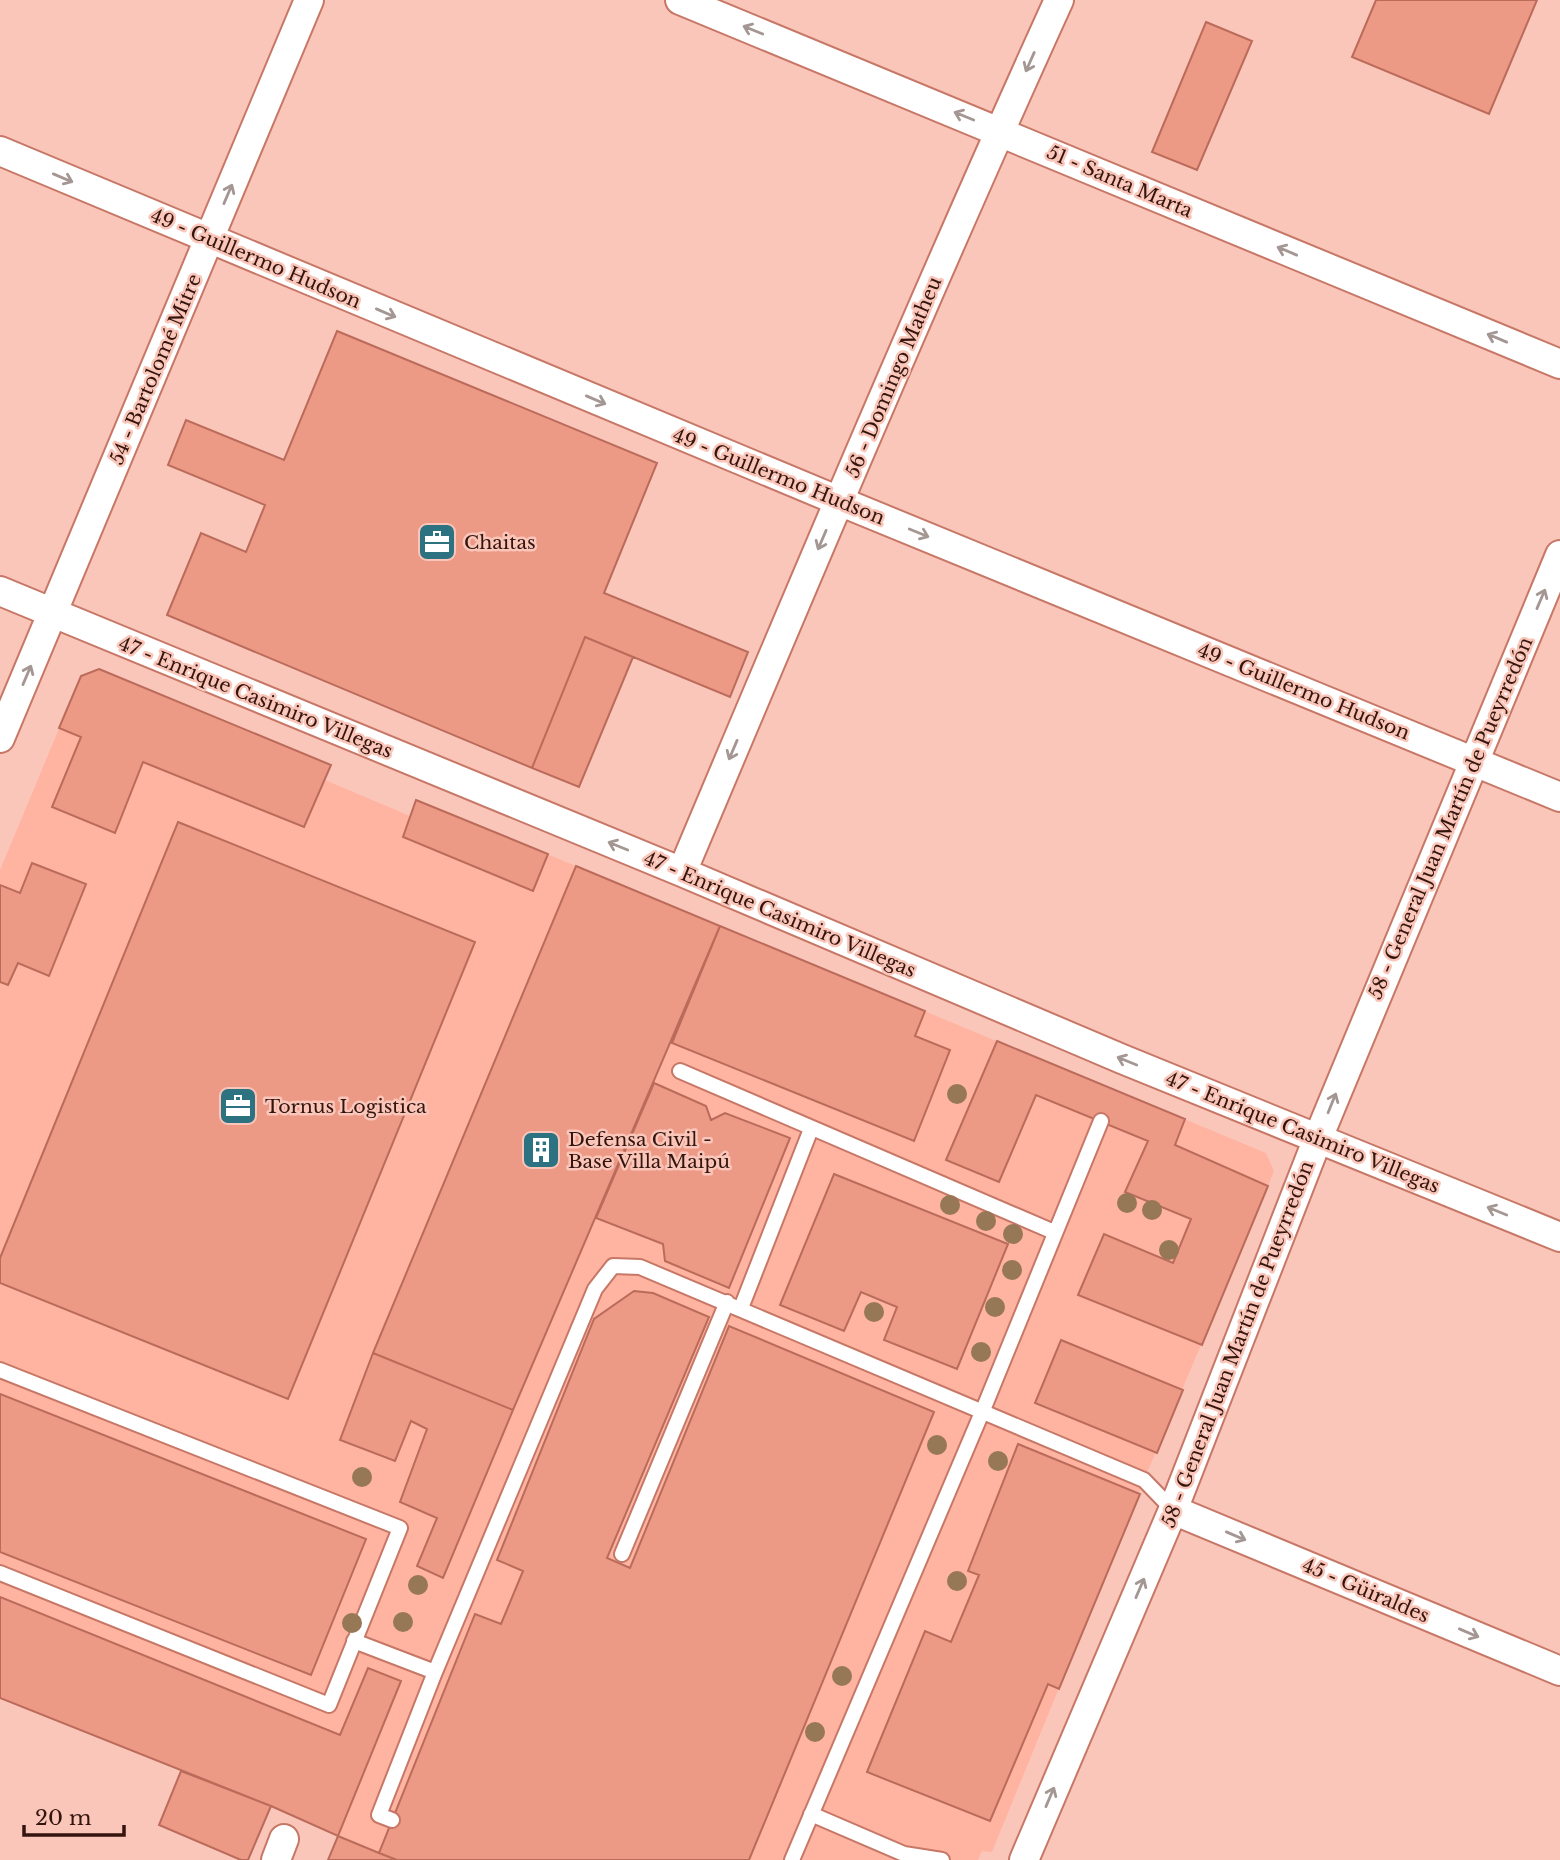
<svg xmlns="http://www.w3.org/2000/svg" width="1560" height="1860" font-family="'Libre Baskerville',serif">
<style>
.built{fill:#ffb4a2}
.building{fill:#ec9986;stroke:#ba6b5a;stroke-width:2}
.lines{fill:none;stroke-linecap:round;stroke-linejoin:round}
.lane-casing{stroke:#c77766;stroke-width:18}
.street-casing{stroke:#c77766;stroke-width:32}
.lane{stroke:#fff;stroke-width:14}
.street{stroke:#fff;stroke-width:28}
.tree{fill:#967756}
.oneway{stroke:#a49693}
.labels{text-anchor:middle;stroke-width:5;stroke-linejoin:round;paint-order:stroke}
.street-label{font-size:19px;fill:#34150e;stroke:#fbc6ba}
.poi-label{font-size:19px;fill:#34150e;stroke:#fbc6ba;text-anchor:start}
</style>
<rect width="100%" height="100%" fill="#fbc6ba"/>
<path class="built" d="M99,669L331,765L325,780L410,816L416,800L576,866L373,1352L513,1410L720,926L1266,1153L1274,1171L1268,1186L1144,1480L992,1852L982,1851L978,1860H397L271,1806L0,1698V870L81,676Z"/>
<path class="building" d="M1376,0H1537L1489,114L1352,57Z
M1206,22L1252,41L1197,170L1152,152Z
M337,331L657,463L604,593L748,652L730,697L585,637L532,768L167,615L201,533L246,552L265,505L168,465L186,420L284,460Z
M585,637L633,657L579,787L532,768Z
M99,669L331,765L304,827L143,762L115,833L52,807L81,737L59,728L81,676Z
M416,800L548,854L533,891L403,837Z
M178,822L475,942L288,1399L0,1283V1258Z
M32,863L86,884L49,976L18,963L8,985L0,982V885L20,893Z
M576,866L720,926L513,1410L373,1353Z
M720,926L925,1011L915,1036L950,1050L914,1141L672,1043Z
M997,1041L1185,1119L1175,1145L1268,1186L1202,1345L1078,1295L1104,1234L1173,1263L1191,1219L1125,1192L1148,1141L1036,1095L999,1182L946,1160Z
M654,1083L706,1106L711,1120L725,1113L790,1138L729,1288L665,1261L663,1244L596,1218Z
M834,1174L1008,1244L957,1369L884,1340L897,1307L861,1292L844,1331L780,1305Z
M634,1291L653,1293L709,1317L607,1558L630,1568L729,1326L934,1412L749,1860H397L379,1853L475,1614L501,1624L523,1571L497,1560L594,1319Z
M1061,1340L1183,1390L1157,1453L1035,1403Z
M373,1353L513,1410L443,1578L417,1566L437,1518L400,1502L427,1429L411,1421L395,1461L340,1440Z
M0,1394L366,1539L311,1675L0,1552Z
M1018,1444L1140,1494L1059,1689L1048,1684L990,1821L867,1772L925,1631L951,1642L979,1575L968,1571Z
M0,1597L340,1735L368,1668L401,1681L338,1836L271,1806L0,1698Z
M181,1771L271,1806L248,1860H241L159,1825Z
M338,1836L379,1853L397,1860H328Z"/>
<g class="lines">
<defs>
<path id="lane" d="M680,1071L1054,1232
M741,1308L811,1129
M0,1370L400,1528L329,1705L0,1573
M622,1554L727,1302
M354,1641L435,1672
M811,1814L904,1854L942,1860
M392,1820L379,1815L435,1672L595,1289L613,1266L640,1267L1144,1480L1173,1510
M792,1860L983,1410L1101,1121"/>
<path id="street" d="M680,0L1560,364
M0,151L839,501L1560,797
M0,591L682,872L1122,1059L1560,1237
M0,738L309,0
M682,872C805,580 928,288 1059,0
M1173,1510L1560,1671
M276,1860L284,1839
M1024,1860L1173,1510L1318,1138L1560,555"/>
</defs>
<use href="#lane" class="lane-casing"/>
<use href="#street" class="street-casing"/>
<use href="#lane" class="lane"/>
<use href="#street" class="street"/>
</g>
<g class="tree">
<circle cx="957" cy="1094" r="10"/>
<circle cx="1127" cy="1203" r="10"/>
<circle cx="950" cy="1205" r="10"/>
<circle cx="1152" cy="1210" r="10"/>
<circle cx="986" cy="1221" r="10"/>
<circle cx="1013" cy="1234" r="10"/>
<circle cx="1169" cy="1250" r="10"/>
<circle cx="1012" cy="1270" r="10"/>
<circle cx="995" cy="1307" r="10"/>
<circle cx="874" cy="1312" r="10"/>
<circle cx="981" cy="1352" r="10"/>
<circle cx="937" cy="1445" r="10"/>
<circle cx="998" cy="1461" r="10"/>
<circle cx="362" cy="1477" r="10"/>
<circle cx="957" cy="1581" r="10"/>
<circle cx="418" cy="1585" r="10"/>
<circle cx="403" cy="1622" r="10"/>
<circle cx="352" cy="1623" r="10"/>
<circle cx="842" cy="1676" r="10"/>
<circle cx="815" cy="1732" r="10"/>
</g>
<defs><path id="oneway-shaft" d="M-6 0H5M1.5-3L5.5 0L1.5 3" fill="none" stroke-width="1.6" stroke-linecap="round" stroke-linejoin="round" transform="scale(1.75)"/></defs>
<g class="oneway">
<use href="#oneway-shaft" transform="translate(753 30) rotate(-158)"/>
<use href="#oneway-shaft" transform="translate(1030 62) rotate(114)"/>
<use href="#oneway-shaft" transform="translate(964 116) rotate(-158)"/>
<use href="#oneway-shaft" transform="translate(63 178) rotate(23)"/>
<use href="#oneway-shaft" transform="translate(228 194) rotate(-67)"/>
<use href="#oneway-shaft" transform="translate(1287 251) rotate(-157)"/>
<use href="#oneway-shaft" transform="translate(386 313) rotate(23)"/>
<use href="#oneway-shaft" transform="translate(1497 338) rotate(-157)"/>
<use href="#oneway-shaft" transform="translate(596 400) rotate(23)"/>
<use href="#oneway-shaft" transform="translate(919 533) rotate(22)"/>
<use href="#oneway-shaft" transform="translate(822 540) rotate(113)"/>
<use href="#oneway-shaft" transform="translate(1541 599) rotate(-67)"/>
<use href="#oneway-shaft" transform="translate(27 675) rotate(-67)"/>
<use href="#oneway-shaft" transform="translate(733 750) rotate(113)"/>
<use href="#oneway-shaft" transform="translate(618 846) rotate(-158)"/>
<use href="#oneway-shaft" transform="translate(1127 1061) rotate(-158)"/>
<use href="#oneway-shaft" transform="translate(1332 1103) rotate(-68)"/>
<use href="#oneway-shaft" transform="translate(1497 1211) rotate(-158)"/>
<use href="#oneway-shaft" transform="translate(1236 1536) rotate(23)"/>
<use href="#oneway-shaft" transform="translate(1140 1588) rotate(-67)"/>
<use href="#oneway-shaft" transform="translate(1469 1633) rotate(23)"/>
<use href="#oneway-shaft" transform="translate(1050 1797) rotate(-67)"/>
</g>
<defs>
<symbol id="office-square" viewBox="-11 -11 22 22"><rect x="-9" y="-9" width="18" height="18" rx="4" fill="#2c7280" stroke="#fbc6ba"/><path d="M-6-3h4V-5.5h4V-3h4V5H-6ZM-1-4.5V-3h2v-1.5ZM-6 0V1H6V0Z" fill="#fff"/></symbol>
<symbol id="building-square" viewBox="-11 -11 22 22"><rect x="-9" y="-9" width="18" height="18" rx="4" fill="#2c7280" stroke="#fbc6ba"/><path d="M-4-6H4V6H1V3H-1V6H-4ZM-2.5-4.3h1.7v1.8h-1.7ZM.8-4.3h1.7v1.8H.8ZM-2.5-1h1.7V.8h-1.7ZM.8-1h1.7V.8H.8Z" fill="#fff"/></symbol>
</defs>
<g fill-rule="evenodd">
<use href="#office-square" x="415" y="520" width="44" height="44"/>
<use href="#office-square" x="216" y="1084" width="44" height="44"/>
<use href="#building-square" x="519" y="1128" width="44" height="44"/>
</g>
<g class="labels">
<g class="street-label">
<text transform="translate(1120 181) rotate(23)" y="7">51 - Santa Marta</text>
<text transform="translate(256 258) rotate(23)" y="7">49 - Guillermo Hudson</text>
<text transform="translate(155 369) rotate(-67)" y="7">54 - Bartolomé Mitre</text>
<text transform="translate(893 377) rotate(-67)" y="7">56 - Domingo Matheu</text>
<text transform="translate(779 476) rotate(22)" y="7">49 - Guillermo Hudson</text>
<text transform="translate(1304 691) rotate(22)" y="7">49 - Guillermo Hudson</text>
<text transform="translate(256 697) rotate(22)" y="7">47 - Enrique Casimiro Villegas</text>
<text transform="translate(1450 818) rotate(-67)" y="7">58 - General Juan Martín de Pueyrredón</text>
<text transform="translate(780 914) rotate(23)" y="7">47 - Enrique Casimiro Villegas</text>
<text transform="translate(1303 1132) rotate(22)" y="7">47 - Enrique Casimiro Villegas</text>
<text transform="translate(1237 1344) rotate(-69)" y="7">58 - General Juan Martín de Pueyrredón</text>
<text transform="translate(1366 1590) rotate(23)" y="7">45 - Güiraldes</text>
</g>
<g class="poi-label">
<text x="464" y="549">Chaitas</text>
<text x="265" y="1113">Tornus Logistica</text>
<text x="568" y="1146">Defensa Civil -<tspan x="568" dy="22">Base Villa Maipú</tspan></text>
</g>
</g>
<path d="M24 1825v10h100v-10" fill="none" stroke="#34150e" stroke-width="3.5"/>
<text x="35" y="1825" font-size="21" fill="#34150e" stroke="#fbc6ba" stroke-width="5" paint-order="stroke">20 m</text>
</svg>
